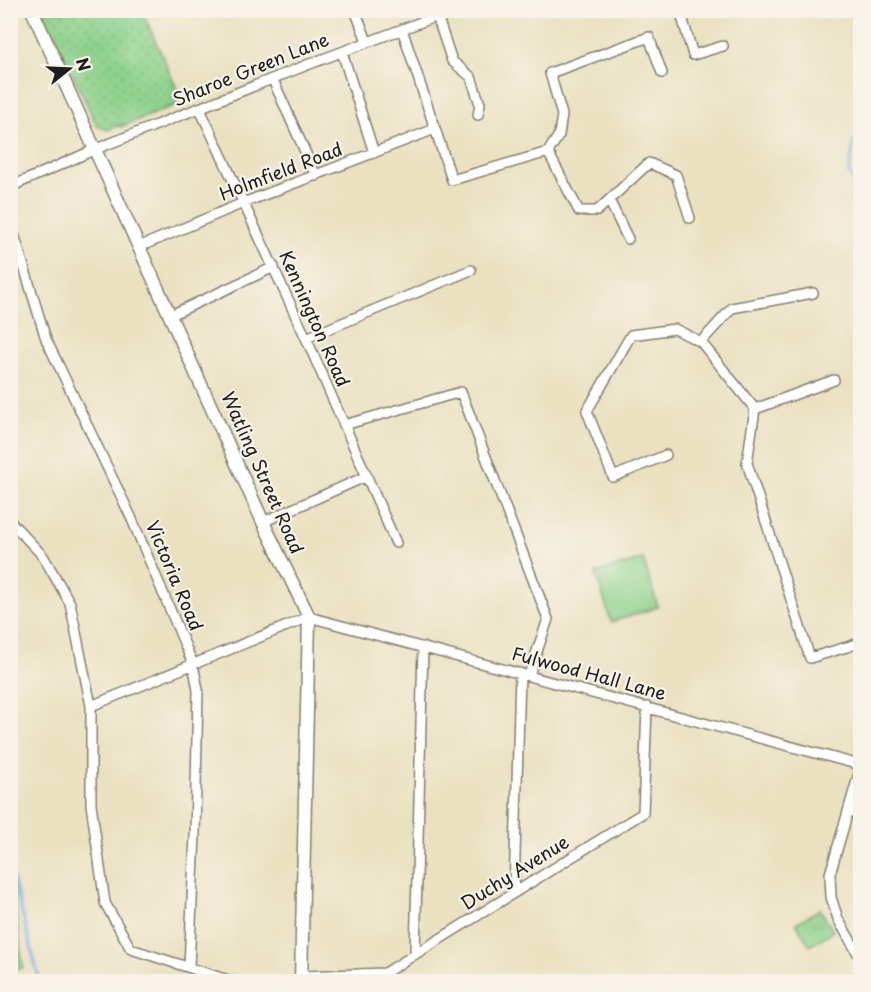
<svg xmlns="http://www.w3.org/2000/svg" width="871" height="992" font-family="'Playpen Sans',sans-serif">
<style>
.grass{fill:url(#grass-dots);stroke:#547654;stroke-width:1.5}
.park{fill:url(#park-tufts);stroke:#547654;stroke-width:1.5}
.garden{fill:url(#garden-furrows);stroke:#547654;stroke-width:1.5}
.pitch{fill:#8bd18b;stroke:#547654;stroke-width:1.5}
.lines{fill:none;stroke-linecap:round;stroke-linejoin:round}
.stream{stroke:#76ace4;stroke-width:3}
.minor-casing{stroke:#837e6e;stroke-width:12}
.major-casing{stroke:#837e6e;stroke-width:15}
.minor{stroke:#fff;stroke-width:9}
.major{stroke:#fff;stroke-width:12}
.labels{text-anchor:middle;stroke-width:4.5;stroke-linejoin:round;paint-order:stroke}
.street-label{font-size:18px;fill:#1c1c1c;stroke:#f7f3e8}
</style>
<defs>
<pattern id="grass-dots" width="8" height="8" patternUnits="userSpaceOnUse" patternTransform="scale(1.5)"><rect width="8" height="8" fill="#8bd18b"/><path d="M2 2h.1M6 6h.1" fill="none" stroke="#77b377" stroke-width="1.8" stroke-linecap="round"/></pattern>
<pattern id="park-tufts" width="24" height="20" patternUnits="userSpaceOnUse" patternTransform="scale(1.5)"><rect width="24" height="20" fill="#8bd18b"/><path d="M3 7l-1-3M5 7V3M7 7l1-3M15 17l-1-3M17 17v-4M19 17l1-3" fill="none" stroke="#77b377"/></pattern>
<pattern id="garden-furrows" width="10" height="10" patternUnits="userSpaceOnUse" patternTransform="scale(1.5)"><rect width="10" height="10" fill="#8bd18b"/><path d="M-1 1l2-2M0 10L10 0M9 11l2-2" fill="none" stroke="#77b377"/></pattern>
</defs>
<rect width="100%" height="100%" fill="#f7f3e8"/>
<filter id="ink" filterUnits="userSpaceOnUse"><feTurbulence type="fractalNoise" baseFrequency=".0167" numOctaves="2"/><feDisplacementMap in="SourceGraphic" scale="12" xChannelSelector="R" yChannelSelector="G"/><feConvolveMatrix kernelMatrix="1 2 1 2 8 2 1 2 1" color-interpolation-filters="sRGB"/></filter>
<filter id="wash" filterUnits="userSpaceOnUse"><feTurbulence type="fractalNoise" baseFrequency=".008" numOctaves="4" result="noise"/><feDisplacementMap in="SourceGraphic" scale="24" xChannelSelector="R" yChannelSelector="G"/><feGaussianBlur stdDeviation="1.35" result="paint"/><feColorMatrix in="noise" values="0 0 0 0 0 0 0 0 0 0 0 0 0 0 0 0 0 1.4 0 .05"/><feComposite in="paint" operator="in"/></filter>
<g filter="url(#wash)">
<rect width="100%" height="100%" fill="#eae1c0"/>
<path class="grass" d="M43,11H142L183,102L120,127L119,125L108,130L97,126Z"/>
<path class="park" d="M820,909L833,931L810,946L796,923Z"/>
<path class="garden" d="M11,873L23,968L11,970H10Z"/>
<path class="pitch" d="M643,559L658,607L611,622L596,573Z"/>
<g class="lines">
<path class="stream" d="M860,135L854,141L849,172L860,195
M10,867L40,982"/>
</g>
</g>
<g filter="url(#ink)">
<g class="lines">
<defs>
<path id="minor" d="M355,10L367,41
M680,10L693,55L723,46
M437,16L452,61L471,77L480,104L478,115
M402,29L452,180L548,152L559,135L562,115L550,73L649,37L662,73
M342,52L374,153
M273,80L316,176
M200,109L306,338L396,543
M548,152L579,211H597L649,163L676,175L690,218
M10,187L96,149L307,65L453,10
M609,200L628,239
M10,221L46,339L131,517L193,664L198,690L195,835L189,967
M139,247L243,203L435,129
M813,293L732,308L701,342L755,409L747,463L810,658L860,643
M171,315L274,267
M306,338L471,270
M755,409L834,380
M344,425L461,392L548,619L529,675
M666,455L613,477L587,411L631,335L675,329L701,342
M10,521L43,556L70,603L91,706V804L105,903L131,949L234,982
M263,522L367,476
M91,706L309,617L860,765
M860,770L830,874L831,897L838,919L860,957
M848,811L860,815
M514,893L520,673
M415,954L423,647
M302,976L385,973L643,813L647,707"/>
<path id="major" d="M32,10L263,522L309,617L301,982"/>
</defs>
<use href="#minor" class="minor-casing"/>
<use href="#major" class="major-casing"/>
<use href="#minor" class="minor"/>
<use href="#major" class="major"/>
</g>
</g>
<g class="labels">
<g class="street-label">
<text transform="translate(251 70) rotate(-22)" y="6">Sharoe Green Lane</text>
<text transform="translate(281 172) rotate(-21)" y="6">Holmfield Road</text>
<text transform="translate(314 319) rotate(66)" y="6">Kennington Road</text>
<text transform="translate(262 473) rotate(66)" y="6">Watling Street Road</text>
<text transform="translate(174 576) rotate(67)" y="6">Victoria Road</text>
<text transform="translate(589 674) rotate(15)" y="6">Fulwood Hall Lane</text>
<text transform="translate(515 873) rotate(-32)" y="6">Duchy Avenue</text>
</g>
</g>
<rect width="871" height="992" fill="none" stroke="#f7f3e8" stroke-width="36"/>
<g transform="translate(69 69) rotate(72)" stroke="#f7f3e8" stroke-width="4.5" paint-order="stroke">
<path d="M0-4.5L10 22L0 15L-10 22Z" fill="#1c1c1c"/>
<text y="-9" font-size="16" font-weight="bold" text-anchor="middle" fill="#1c1c1c">N</text>
</g>
</svg>
